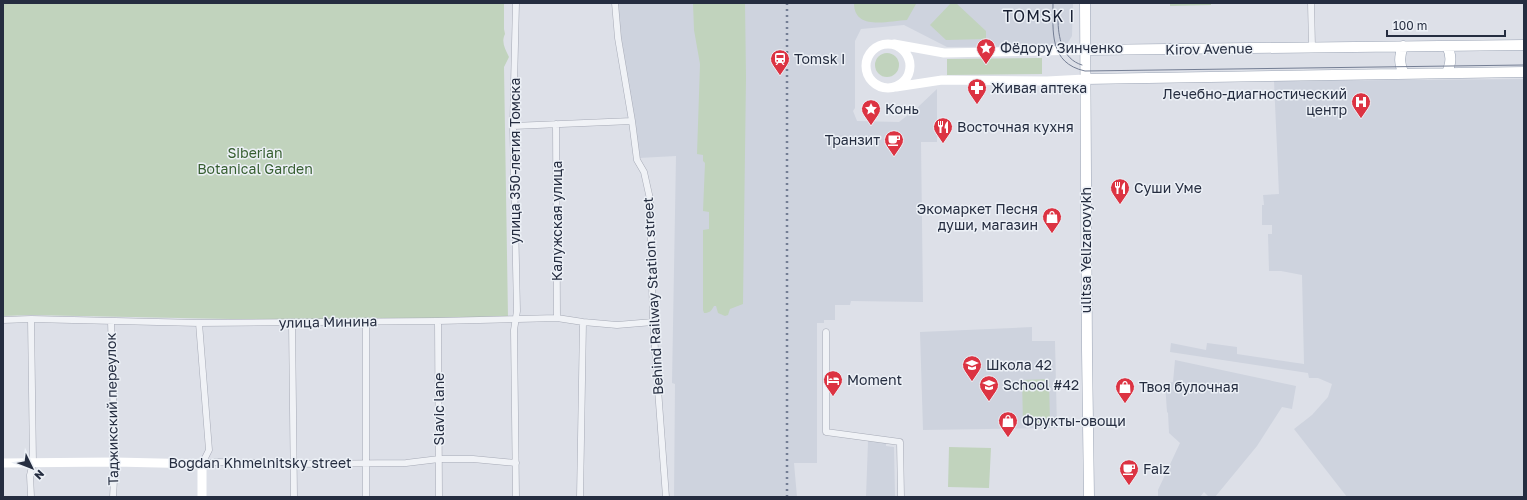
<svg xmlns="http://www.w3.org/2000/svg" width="1527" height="500" font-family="'Golos Text',sans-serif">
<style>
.built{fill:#ced3de}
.green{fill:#c1d3bd}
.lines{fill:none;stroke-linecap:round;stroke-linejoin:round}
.street-casing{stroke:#a6aab6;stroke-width:7}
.primary-casing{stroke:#9ba4b5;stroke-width:11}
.street{stroke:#f0f2f6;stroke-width:6}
.secondary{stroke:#fff;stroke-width:9}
.primary{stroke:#fff;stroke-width:10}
.tram{stroke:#747e94;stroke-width:1}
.rail{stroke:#747e94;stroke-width:2.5;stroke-dasharray:2 4;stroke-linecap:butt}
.labels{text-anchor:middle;stroke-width:3;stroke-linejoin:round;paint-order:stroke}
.poi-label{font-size:14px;fill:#252d40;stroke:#ecf0f6;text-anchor:start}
.street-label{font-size:14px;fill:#252d40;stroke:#ecf0f6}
.park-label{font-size:14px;fill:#365e30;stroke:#ecf0f6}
.quarter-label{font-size:16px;letter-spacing:1px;fill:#171e31;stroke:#ecf0f6}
</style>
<rect width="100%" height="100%" fill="#dde0e8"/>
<path class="built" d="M617,3H1073L1072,36L1067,44L1063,46L947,47L904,25L861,29L855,41V108L853,111L857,121L899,122L918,107L937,89V142H921L923,302L851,301L850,305H835V320H824V323H817V463H794L797,497H674L675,384L672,383L676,156L639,158L619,38Z
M1524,79V497H1347L1294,429L1312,415L1328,397L1332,384L1318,378H1309L1308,373L1170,352L1171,343L1206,350L1207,343L1237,347V354L1304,364L1302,275L1281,271H1269L1268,234H1272V225H1262V205H1264L1263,195L1279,194L1274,81Z
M1032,327V341H1055L1057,428L923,430L920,332Z
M1175,360L1296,386L1292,409L1282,407L1257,446L1215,497H1209L1204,492L1200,497H1158V490L1180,443L1169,433L1168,413L1167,412L1165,383L1173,382Z
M868,441L886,443V446L894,447L895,497H866Z"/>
<path class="green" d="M3,3H504V29L505,34C501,42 505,49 509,57L504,67L508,317L282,320L30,315L3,316Z
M693,3H745L746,77L743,304L730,309L728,315L725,316L718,313L716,306H714C711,311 710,313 704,313L703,310V230L709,229V212L703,211L705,163L703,161V155L697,154L700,64L694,30Z
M854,3H916V4L907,20C888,21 854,31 854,3Z
M951,3H956L986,31V39L946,40L930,25Z
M1170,3H1211V5L1170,6Z
M875 65a12 12 0 1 1 24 0a12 12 0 1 1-24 0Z
M1042,58V74L947,75V59Z
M1049,379L1050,423H1023L1022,380Z
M949,447L991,448L989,488L948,487Z"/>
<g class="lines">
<defs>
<path id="street" d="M615,3L618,38L632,121L637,160L644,172L650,199L653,322L666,497
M1311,3L1312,47
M556,124L557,318
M513,126L632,121
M3,320L31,319L199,323L438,321L557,318L583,322L617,325L653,322
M111,321L115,462L113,497
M438,321L439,497
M292,322L294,497
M199,323L209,450L202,464
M826,332V432L900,442L901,497
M202,464L216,462L294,464L406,463L439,459H473L516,463
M31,497L30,475L33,463L31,319
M366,497V321
M516,497L514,330L517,311L513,126L516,3
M580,497L583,322"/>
<path id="primary" d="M1085,3L1087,350L1089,497
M1403,46C1399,57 1399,64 1404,74
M1085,50L1524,45
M1447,73C1451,63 1452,56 1447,46
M1085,79L1524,72"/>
</defs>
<use href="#street" class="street-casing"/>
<use href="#primary" class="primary-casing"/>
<use href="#street" class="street"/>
<path class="secondary" d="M866 66a22 22 0 1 1 44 0a22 22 0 1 1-44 0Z
M894,44L944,53L1085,50
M896,87L942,80L1047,81L1085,79
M3,463L115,462L202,464V497"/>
<use href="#primary" class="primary"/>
<path class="tram" d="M1053,3C1053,32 1049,63 1085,71L1524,65
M1058,19C1058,37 1062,59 1082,65"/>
<path class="rail" d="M787,497V3"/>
</g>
<defs>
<symbol id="sight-pin" viewBox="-11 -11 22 30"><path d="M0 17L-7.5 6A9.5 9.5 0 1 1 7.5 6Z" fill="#dc3342" stroke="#ecf0f6"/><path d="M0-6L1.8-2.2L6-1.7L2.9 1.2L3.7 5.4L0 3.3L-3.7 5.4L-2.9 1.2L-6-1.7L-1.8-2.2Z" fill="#fff"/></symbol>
<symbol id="station-pin" viewBox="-11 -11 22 30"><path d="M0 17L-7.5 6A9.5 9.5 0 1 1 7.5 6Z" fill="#dc3342" stroke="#ecf0f6"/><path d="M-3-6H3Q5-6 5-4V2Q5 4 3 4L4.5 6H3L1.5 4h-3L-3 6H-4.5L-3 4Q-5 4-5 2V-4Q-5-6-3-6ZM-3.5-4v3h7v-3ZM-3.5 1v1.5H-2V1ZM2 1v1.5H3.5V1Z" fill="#fff"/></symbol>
<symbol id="pharmacy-pin" viewBox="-11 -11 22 30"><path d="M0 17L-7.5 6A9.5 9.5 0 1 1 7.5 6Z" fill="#dc3342" stroke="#ecf0f6"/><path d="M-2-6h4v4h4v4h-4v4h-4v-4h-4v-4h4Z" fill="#fff"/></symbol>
<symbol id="hospital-pin" viewBox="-11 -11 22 30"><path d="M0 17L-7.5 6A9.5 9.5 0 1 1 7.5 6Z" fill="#dc3342" stroke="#ecf0f6"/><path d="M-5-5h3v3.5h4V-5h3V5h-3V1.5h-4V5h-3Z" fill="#fff"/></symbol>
<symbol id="restaurant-pin" viewBox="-11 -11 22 30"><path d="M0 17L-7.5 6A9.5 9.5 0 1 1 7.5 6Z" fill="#dc3342" stroke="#ecf0f6"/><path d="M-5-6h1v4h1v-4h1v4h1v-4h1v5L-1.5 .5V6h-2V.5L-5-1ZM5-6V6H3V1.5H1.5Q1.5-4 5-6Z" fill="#fff"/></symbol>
<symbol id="cafe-pin" viewBox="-11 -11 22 30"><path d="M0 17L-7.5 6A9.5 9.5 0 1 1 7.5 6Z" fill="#dc3342" stroke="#ecf0f6"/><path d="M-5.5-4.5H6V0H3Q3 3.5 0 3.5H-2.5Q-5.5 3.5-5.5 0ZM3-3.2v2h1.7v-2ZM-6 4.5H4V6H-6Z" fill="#fff"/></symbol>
<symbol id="shop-pin" viewBox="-11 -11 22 30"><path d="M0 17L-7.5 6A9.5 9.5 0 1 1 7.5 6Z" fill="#dc3342" stroke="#ecf0f6"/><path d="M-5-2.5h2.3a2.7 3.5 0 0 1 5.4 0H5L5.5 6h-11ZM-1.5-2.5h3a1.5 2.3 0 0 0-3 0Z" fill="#fff"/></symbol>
<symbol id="school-pin" viewBox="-11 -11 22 30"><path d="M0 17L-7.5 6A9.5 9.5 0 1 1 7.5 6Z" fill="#dc3342" stroke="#ecf0f6"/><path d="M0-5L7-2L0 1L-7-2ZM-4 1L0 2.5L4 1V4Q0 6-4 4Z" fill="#fff"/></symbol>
<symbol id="hotel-pin" viewBox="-11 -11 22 30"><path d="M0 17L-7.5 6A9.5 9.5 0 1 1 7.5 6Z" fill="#dc3342" stroke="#ecf0f6"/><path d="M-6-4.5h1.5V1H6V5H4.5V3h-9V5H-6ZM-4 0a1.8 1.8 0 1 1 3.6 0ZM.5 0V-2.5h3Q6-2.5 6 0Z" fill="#fff"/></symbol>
</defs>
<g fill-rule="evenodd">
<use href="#sight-pin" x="975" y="37" width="22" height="30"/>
<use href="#station-pin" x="769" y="48" width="22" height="30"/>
<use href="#pharmacy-pin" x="966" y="77" width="22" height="30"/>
<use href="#hospital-pin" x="1350" y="91" width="22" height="30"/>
<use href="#sight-pin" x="860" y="98" width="22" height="30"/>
<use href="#restaurant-pin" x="932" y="116" width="22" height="30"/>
<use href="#cafe-pin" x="883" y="129" width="22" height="30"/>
<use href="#restaurant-pin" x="1109" y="177" width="22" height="30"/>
<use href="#shop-pin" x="1041" y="206" width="22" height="30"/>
<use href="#school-pin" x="961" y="354" width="22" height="30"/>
<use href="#hotel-pin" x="822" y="369" width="22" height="30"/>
<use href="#school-pin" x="978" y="374" width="22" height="30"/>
<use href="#shop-pin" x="1114" y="376" width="22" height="30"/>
<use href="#shop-pin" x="997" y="410" width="22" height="30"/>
<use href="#cafe-pin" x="1118" y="458" width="22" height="30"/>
</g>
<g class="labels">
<g class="poi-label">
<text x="1000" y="53">Фёдору Зинченко</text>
<text x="794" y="64">Tomsk I</text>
<text x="991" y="93">Живая аптека</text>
<text x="1347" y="99" text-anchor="end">Лечебно-диагностический<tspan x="1347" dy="16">центр</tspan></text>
<text x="885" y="114">Конь</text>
<text x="957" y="132">Восточная кухня</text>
<text x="880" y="145" text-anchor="end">Транзит</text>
<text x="1134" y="193">Суши Уме</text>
<text x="1038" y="214" text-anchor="end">Экомаркет Песня<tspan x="1038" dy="16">души, магазин</tspan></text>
<text x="986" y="370">Школа 42</text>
<text x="847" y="385">Moment</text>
<text x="1003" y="390">School #42</text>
<text x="1139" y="392">Твоя булочная</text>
<text x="1022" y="426">Фрукты-овощи</text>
<text x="1143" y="474">Faiz</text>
</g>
<g class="street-label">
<text transform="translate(1209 49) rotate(-1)" y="5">Kirov Avenue</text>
<text transform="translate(515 161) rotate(-90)" y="5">улица 350-летия Томска</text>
<text transform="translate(557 221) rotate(-90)" y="5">Калужская улица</text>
<text transform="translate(1086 250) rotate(-90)" y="5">ulitsa Yelizarovykh</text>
<text transform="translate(653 296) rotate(-93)" y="5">Behind Railway Station street</text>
<text transform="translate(328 322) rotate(-1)" y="5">улица Минина</text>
<text transform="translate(112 409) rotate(-91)" y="5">Таджикский переулок</text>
<text transform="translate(439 409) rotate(-90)" y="5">Slavic lane</text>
<text x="260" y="468">Bogdan Khmelnitsky street</text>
</g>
<g class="park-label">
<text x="255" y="158">Siberian<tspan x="255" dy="16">Botanical Garden</tspan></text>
</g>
<g class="quarter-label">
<text x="1039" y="22">TOMSK I</text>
</g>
</g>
<rect width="1527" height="500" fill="none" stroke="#252d40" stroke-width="8"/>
<g transform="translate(32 468) rotate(133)" stroke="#ecf0f6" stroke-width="3" paint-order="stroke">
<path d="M0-3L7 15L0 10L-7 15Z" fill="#252d40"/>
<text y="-6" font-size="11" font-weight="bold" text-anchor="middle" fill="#252d40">N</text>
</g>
<path d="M1387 30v6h118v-6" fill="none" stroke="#252d40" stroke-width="2"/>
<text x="1393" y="30" font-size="12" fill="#252d40" stroke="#ecf0f6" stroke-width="3" paint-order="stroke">100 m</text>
</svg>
